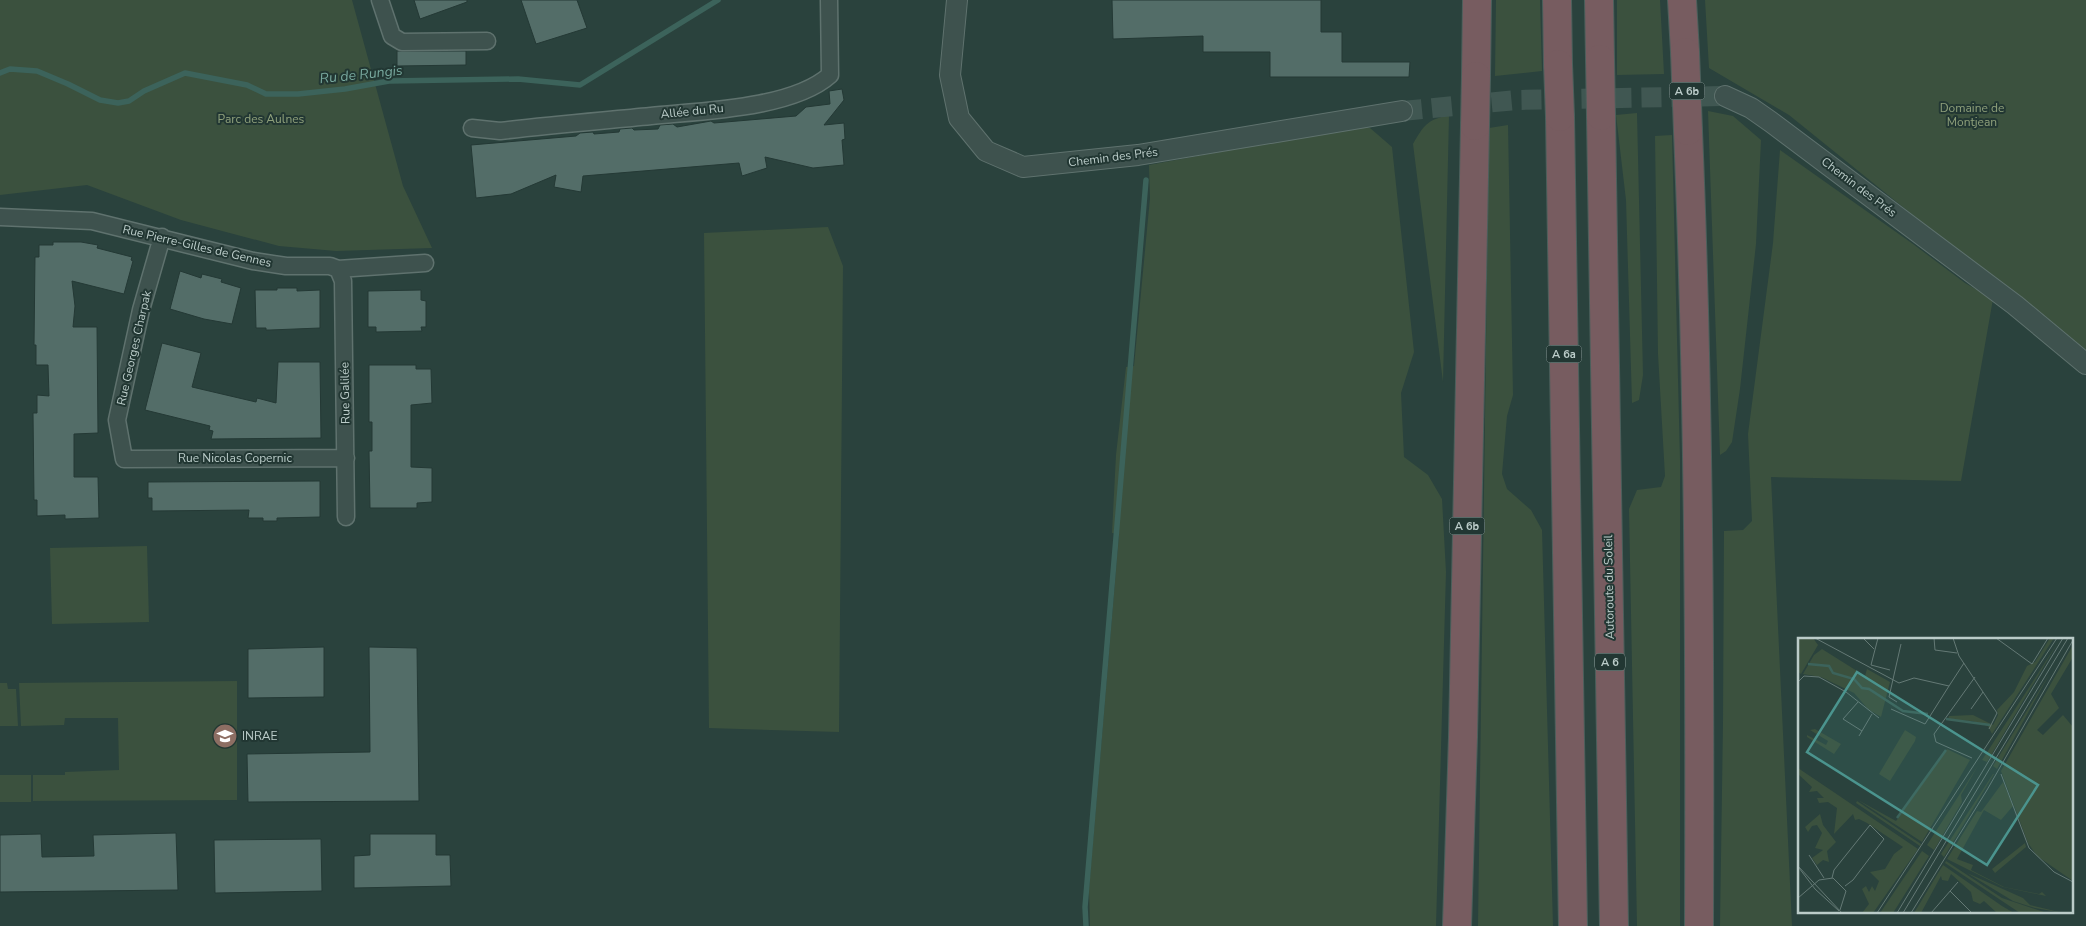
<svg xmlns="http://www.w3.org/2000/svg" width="2086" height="926" font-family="'Nunito Sans',sans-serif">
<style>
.green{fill:#3b513e}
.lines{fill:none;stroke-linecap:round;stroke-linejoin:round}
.stream{stroke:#3c635b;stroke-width:5.5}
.building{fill:#536d68;stroke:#243935}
.tertiary-tunnel{stroke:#405752;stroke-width:20;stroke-dasharray:20 10;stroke-linecap:butt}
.minor-casing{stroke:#5f726e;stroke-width:19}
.tertiary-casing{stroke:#5f726e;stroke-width:22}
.motorway-casing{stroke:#4b5f5b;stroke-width:30}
.minor{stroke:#3e524e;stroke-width:16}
.tertiary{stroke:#3e524e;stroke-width:20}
.motorway{stroke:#775c60;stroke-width:28}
.motorway-bridge-casing{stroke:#4b5f5b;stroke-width:30;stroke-linecap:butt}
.motorway-bridge{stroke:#775c60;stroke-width:28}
.labels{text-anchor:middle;stroke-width:4;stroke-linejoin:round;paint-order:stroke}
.shield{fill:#223733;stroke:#8d9f9c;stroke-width:1}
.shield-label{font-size:11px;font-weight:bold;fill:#bbccc9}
.park-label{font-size:12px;fill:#8fa07b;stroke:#223733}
.street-label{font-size:12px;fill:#bbccc9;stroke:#223733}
.poi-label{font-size:12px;fill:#bbccc9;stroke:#223733;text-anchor:start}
.water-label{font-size:14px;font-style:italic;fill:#77a79d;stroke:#223733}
.inset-river{fill:none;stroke:#3c635b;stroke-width:2.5}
.inset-road{fill:none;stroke:#647975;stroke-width:1}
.view{fill:#4b948e;fill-opacity:0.15;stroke:#4b948e;stroke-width:2.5}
.inset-edge{fill:none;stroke:#bbccc9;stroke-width:2.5}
</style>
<rect width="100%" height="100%" fill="#2a423d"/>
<path class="green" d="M0,0H352L403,186L432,248L336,251L279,246L181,220L87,185L0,195Z
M1496,0H1540L1542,71L1495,76Z
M1617,0H1660L1664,74L1617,75Z
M1705,0H2086V355L1789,115L1709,68Z
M1708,111L1733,116L1761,140L1756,244L1740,389L1732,442L1726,451L1720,455Z
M1637,113L1643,375L1639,400L1632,403L1626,200L1616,115Z
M1449,115L1443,382L1413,144C1424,125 1427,120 1449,115Z
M1508,125L1513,395L1507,416L1502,474L1507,489L1531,510L1542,530L1553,926H1478L1489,128Z
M1360,126L1370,128L1392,147L1414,352L1401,393L1404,457L1428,475L1442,499L1446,572L1436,926H1090L1089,889L1119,534L1112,533L1116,455L1126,367L1134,366L1150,198L1149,165Z
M1672,135L1680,460V926H1637L1629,509L1637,490L1661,487L1665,476L1658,354L1655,136Z
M1780,150L1913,244L1965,283L1993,299L1961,481L1771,477L1792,926H1720L1723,722L1724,531L1743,530L1752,521L1748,434L1773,243Z
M828,227L843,266L839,732L709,728L704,233Z
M147,546L149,622L52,624L50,548Z
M237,681V800L33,801V775H65V772L119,770L118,718H65L64,725L21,726L19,683Z
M0,683H7L8,689H16L18,726H0Z
M0,775H31V802H0Z"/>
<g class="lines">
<path class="stream" d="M0,73L10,69L37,71L68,84L100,100L118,103L129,101L144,91L185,73L247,85L266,94H298L345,89L389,81L518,79L580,85L718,0
M1086,926L1085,907L1146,180"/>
</g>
<path class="building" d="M414,0H467V2L420,19Z
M521,0H577L587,28L536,44Z
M1112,0H1321V32H1342V62H1410L1409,77H1270V52H1203V36L1113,39Z
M397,51H466V65L397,66Z
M842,89L844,100L824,125L844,123L845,139L842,140L844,165L813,168L765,157L767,168L742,176L739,163L583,176L581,192L554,187L556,175L511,194L476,198L471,145L576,136L580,133L593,132L594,134L619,132L620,129L632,128L634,130L658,129L660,125L673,124L677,127L711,121L714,123L796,116L806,107L830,104L829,91Z
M53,242H81L98,245L97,248L132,257L131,260L133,261L124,294L72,281L75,306L73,327H97L98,433L74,434V477H98L99,518L65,519V515L37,516V500H34L33,413H37V395L49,396L48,365H36V345H34L35,257H39V245H53Z
M180,271L201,278L202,274L222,279L221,282L241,288L232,324L204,319L170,309Z
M277,288H297V291L320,290V328L270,330H266V328H256L255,290H277Z
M421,290V300L426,301V327H421L422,331L376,332V327H368V291Z
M162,343L201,353L192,387L256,402L257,398L276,403L278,362H320L321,438L211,439L213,431L209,430L210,426L145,410Z
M369,365H416V369H431L432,403L411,405V467L432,468V502L417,503V508H370L369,451H372V422H369Z
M320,481V517L277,518V521H263V518H248L249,510L152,511V498H148V482Z
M324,647V697L248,698V649Z
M369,647L417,648L419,801L248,802L247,754L370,752Z
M176,833L178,890L0,892V835L41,834L42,857L94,856L93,835Z
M370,834H436V855H450L451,886L354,888V856L370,855Z
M321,839L322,891L215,893L214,840Z"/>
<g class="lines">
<path class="tertiary-tunnel" d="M1402,111L1516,100L1725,96"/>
<defs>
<path id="minor" d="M380,0L392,36L402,42L487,41
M472,128L500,131C550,125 600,121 651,116C700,111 792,109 830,75L829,0
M0,217L92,221L253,261L286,266H330L338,269L425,263
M162,237L141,310L117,420L124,459L346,458
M338,269L343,281L346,517"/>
<path id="tertiary" d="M957,0L950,75L959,118L986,151L1023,167L1138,155L1402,111
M1725,96L1751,108L1771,122L2015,305L2086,364"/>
<path id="motorway" d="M1557,0L1558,64
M1599,0L1600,59
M1682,0L1685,52
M1476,76L1477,0
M1601,116L1614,926
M1560,117L1573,926
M1688,131C1699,396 1700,661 1699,926
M1457,926L1463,737L1475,126"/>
</defs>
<use href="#minor" class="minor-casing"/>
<use href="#tertiary" class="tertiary-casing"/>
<use href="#motorway" class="motorway-casing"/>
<use href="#minor" class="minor"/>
<use href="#tertiary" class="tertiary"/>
<use href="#motorway" class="motorway"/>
<defs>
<path id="motorway-bridge" d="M1685,52L1688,131
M1600,59L1601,116
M1558,64L1560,117
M1475,126L1476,76"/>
</defs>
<use href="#motorway-bridge" class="motorway-bridge-casing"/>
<use href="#motorway-bridge" class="motorway-bridge"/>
</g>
<defs>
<symbol id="university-disc" viewBox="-11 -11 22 22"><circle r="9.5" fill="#8d6e63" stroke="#223733"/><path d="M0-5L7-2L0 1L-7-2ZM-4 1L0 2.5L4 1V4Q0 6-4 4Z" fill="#fff"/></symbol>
</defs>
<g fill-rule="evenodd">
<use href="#university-disc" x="211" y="722" width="28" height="28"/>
</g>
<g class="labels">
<g class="shield">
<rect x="1669.5" y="82.5" width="35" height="17" rx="4"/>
<rect x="1546.5" y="345.5" width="35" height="17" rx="4"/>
<rect x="1449.5" y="517.5" width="35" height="17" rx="4"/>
<rect x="1595" y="653.5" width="30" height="17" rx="4"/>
</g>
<g class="shield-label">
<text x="1687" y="95">A 6b</text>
<text x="1564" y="358">A 6a</text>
<text x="1467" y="530">A 6b</text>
<text x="1610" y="666">A 6</text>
</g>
<g class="park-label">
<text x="1972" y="112">Domaine de<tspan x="1972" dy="14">Montjean</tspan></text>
<text x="261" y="123">Parc des Aulnes</text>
</g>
<g class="street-label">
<text transform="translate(692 111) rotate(-6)" y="4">Allée du Ru</text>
<text transform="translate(1113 157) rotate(-7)" y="4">Chemin des Prés</text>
<text transform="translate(1859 187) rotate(37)" y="4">Chemin des Prés</text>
<text transform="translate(197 246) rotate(13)" y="4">Rue Pierre-Gilles de Gennes</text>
<text transform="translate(134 348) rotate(-77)" y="4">Rue Georges Charpak</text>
<text transform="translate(345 393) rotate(-91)" y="4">Rue Galilée</text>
<text x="235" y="462">Rue Nicolas Copernic</text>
<text transform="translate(1609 587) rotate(-91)" y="4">Autoroute du Soleil</text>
</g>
<g class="poi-label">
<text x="242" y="740">INRAE</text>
</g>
<g class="water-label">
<text transform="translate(361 74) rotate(-6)" y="5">Ru de Rungis</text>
</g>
</g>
<g transform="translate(1798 638)">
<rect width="275" height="275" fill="#2a423d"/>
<path d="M0,0H15L20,7L3,36L0,34ZM252,0H256L194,96L190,88L174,83L150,82L151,78L175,77L195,87L200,77L199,72L216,54L229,28L237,24ZM262,1L189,124L184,122L239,37ZM275,7V19L253,56L261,70L239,92L245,97L265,77L275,89V243L239,218L230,205L203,133ZM24,11L67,38L69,31L92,44L83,79L70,71L56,55L23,39L5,36L16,17ZM252,35L199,131L195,128ZM17,91L43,106L36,116L9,99V97L28,107L30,103L12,92ZM107,92L118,99L117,103L92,143L81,136ZM149,111L172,122L124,204L60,162L98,183ZM181,126L163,157L164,164L136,212L129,207ZM0,130L120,211L75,275H64L71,266L64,251L68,248L71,254L74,248L77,253L81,243L72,234L87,231L96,216L105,209L69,185L61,181L57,182L55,176L36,196L39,170L30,164L21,165L19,160H26L19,153L11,154L14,149L0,136ZM195,136H196L146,219L143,216ZM205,144L215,168L203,182L186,172L159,221L175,227L173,232L206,249L241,256L244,254L248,258L205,249L149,221L179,173L183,174ZM59,163L123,206L122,208L58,165ZM22,176L25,187L38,204L29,213L31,224L25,222L19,227L14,220L25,212L17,210L24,195L19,187L14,188L10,194L7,189ZM227,205L228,209L197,235L194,231ZM124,213L131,218L95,275H82ZM148,223L204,260L249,275H222L147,225ZM145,227L204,268L216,275H199L186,263L182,266L175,263L173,254L153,236L150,243L144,242L143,238L123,275H116ZM169,235L225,260L232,267L265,275L237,270L215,263Z" fill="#3b513e"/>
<path class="inset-river" d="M10,26L31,28L35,35L56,41L64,50L71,51L105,73L130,76M148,81L192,87M99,180L148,112"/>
<path class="inset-road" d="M17,0L101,45L116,40L151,48L166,25M65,0L76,11M80,0L73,27L92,32M136,0L137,12L159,15M155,0L161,18L199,75L191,91M198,0L234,26L250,0M0,44L6,38L21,39L48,54L81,80M60,64L45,81L64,93M99,64L91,59L103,6M93,71L127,86L151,48M173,71L185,54M61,98L74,76M174,120L138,104L136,96L177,39M203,136L231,210L256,234L275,244M11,217L26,240M0,228L44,275M1,230L17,251L41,273M34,240L36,232L72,187L86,201L55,242L47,248M152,253L174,275M0,260L21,242L35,240L48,253L42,272M79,275L259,0M99,275L265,0M105,275L270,0M113,275L189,152L275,2M133,275L160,244"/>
<path class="view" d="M59,34L240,147L189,227L9,114Z"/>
<rect width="275" height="275" class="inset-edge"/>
</g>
</svg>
